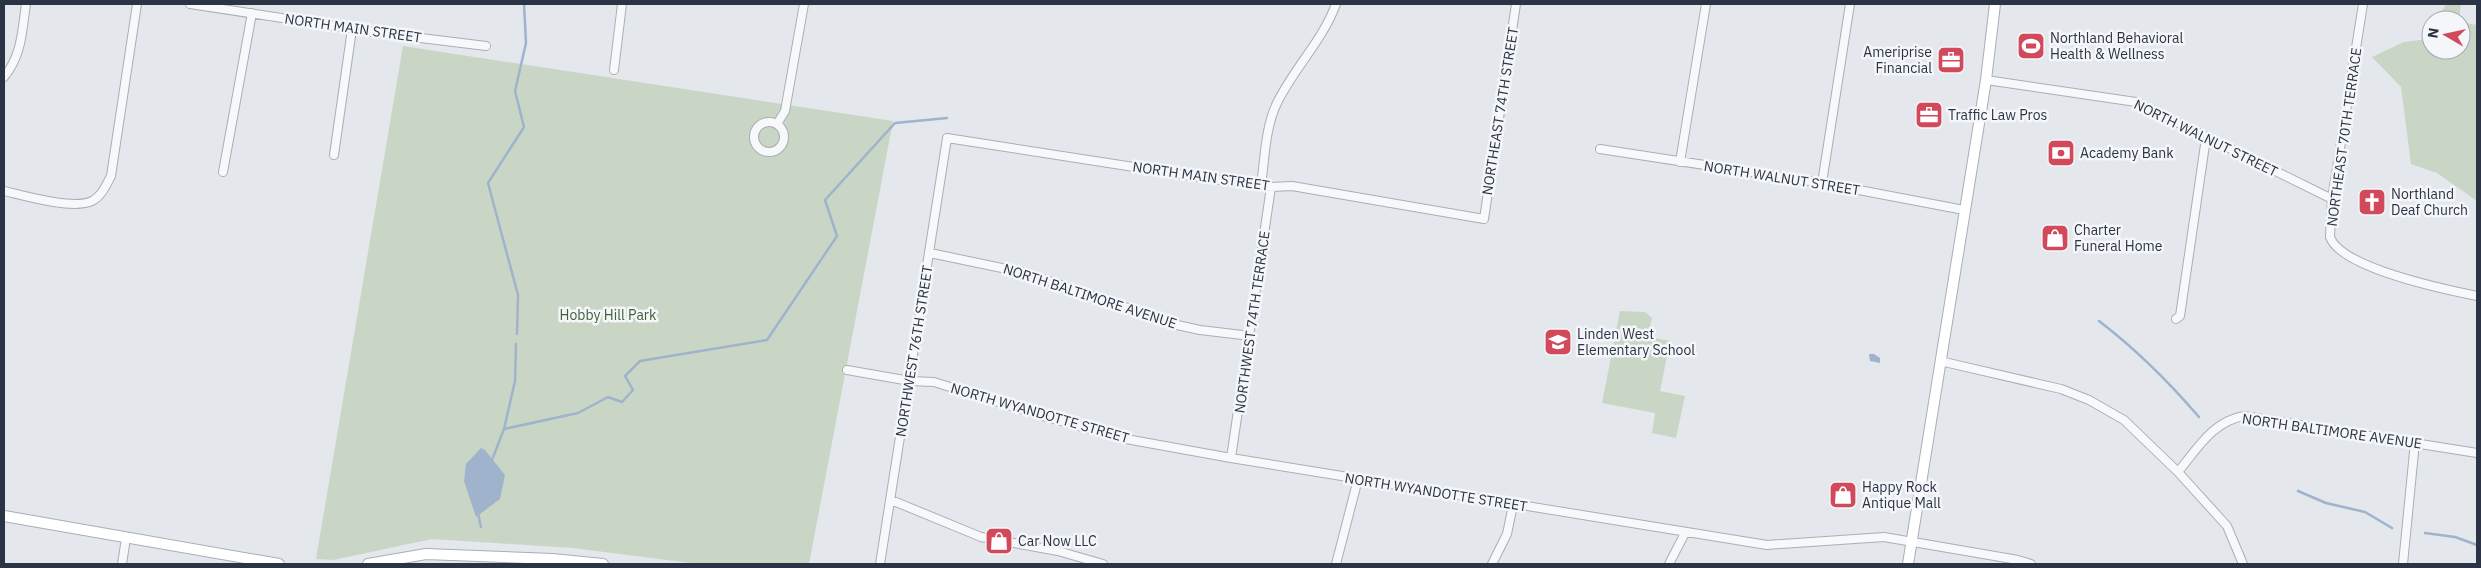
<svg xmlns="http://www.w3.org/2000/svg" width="2481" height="568" font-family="'IBM Plex Sans',sans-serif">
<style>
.green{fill:#c9d6c5}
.water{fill:#9fb4cc}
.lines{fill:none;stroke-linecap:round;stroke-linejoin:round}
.stream{stroke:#9fb4cc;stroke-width:2.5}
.street-casing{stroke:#a9aeb7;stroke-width:10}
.secondary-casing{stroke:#a9aeb7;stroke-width:12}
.street{stroke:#f7f8fa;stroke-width:8}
.secondary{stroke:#fff;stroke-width:10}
.labels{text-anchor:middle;stroke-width:5;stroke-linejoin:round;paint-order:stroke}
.street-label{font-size:14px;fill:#2b3445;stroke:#f4f6f9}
.poi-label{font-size:14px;fill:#2b3445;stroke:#f4f6f9;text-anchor:start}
.park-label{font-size:14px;fill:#3f6138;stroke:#f4f6f9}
</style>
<rect width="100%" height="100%" fill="#e4e7ec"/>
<path class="green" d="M2446,4H2461L2459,20H2438Z
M2461,22L2477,25V201L2437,173L2411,164L2401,87L2372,57L2404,42L2429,39L2431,35V50H2461Z
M403,46L893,121L809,564H698L573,548L432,539L333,560L316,559Z
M1620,311L1645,312L1652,318L1649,330L1620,328L1619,331L1670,341L1660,391L1685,396L1676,438L1652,433L1655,413L1602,403Z"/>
<path class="water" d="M1869,354H1874L1880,358V363L1870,361Z
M481,448L485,450L505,475L500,499L476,517L464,481L466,464Z"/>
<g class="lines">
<path class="stream" d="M2099,321C2137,350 2168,381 2199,417
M517,334L518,295L488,183L524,127L515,91L526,43L524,4
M504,429L515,381L516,344
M492,460L504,429L578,413L608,397L622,402L633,390L625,376L640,361L767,340L837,236L825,200L895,123L947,118
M2298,491L2326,503L2365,512L2392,528
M478,513L481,527
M2425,533L2455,537L2477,545"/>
<defs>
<path id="street" d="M190,4L380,33L486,46
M2363,4L2332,199L2330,237C2341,268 2447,290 2477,296
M614,70L622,4
M4,77C22,55 22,31 26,4
M1986,80L2136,102L2332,199
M754 137a15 15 0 1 1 30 0a15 15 0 1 1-30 0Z
M777,124L785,111L804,4
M1600,149L1822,183L1964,210
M334,155L352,29
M1680,162L1706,4
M223,172L252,13
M1822,183L1850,4
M1261,185C1265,158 1265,128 1277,103C1294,68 1323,40 1336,4
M4,191C25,196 73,210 92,201C102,196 106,185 111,176L137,4
M930,253L1026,273L1177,325L1200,330L1251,336
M2176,319L2180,316L2206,138
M1940,361L2061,389L2089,400L2124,420L2178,472L2227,526L2243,564
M847,370L910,381L934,382L1046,417L1126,439L1231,458L1767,545L1884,537L2018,560L2031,564
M1231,458L1271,187
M2178,472C2197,449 2213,421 2244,416L2477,453
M891,500L981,537L1058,551L1103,564
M122,564L126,538
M880,564L947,138L1192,176L1271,187L1292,186L1484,219L1516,4
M1336,564L1358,479
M1492,564L1507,534L1513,505
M1669,564L1685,533
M2403,564L2415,442"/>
<path id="secondary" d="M4,516L279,564
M368,564L426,554L552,559L603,564
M1908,564L1986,80L1995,4"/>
</defs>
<use href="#street" class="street-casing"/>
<use href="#secondary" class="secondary-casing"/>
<use href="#street" class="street"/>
<use href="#secondary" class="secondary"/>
</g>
<defs>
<symbol id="stadium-square" viewBox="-11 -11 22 22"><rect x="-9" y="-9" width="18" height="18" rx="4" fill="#d1495b" stroke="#f4f6f9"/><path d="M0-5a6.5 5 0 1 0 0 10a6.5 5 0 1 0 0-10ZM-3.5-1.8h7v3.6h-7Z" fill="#fff"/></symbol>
<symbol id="office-square" viewBox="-11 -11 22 22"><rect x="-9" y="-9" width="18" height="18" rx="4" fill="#d1495b" stroke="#f4f6f9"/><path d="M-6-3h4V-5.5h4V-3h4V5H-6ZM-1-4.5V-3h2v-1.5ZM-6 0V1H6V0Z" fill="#fff"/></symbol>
<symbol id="bank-square" viewBox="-11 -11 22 22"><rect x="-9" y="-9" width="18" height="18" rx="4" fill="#d1495b" stroke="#f4f6f9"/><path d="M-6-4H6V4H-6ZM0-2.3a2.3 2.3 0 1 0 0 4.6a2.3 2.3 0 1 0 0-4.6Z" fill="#fff"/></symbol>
<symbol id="church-square" viewBox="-11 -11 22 22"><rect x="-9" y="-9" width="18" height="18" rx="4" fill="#d1495b" stroke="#f4f6f9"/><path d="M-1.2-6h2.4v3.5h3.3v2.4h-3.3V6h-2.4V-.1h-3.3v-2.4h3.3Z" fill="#fff"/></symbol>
<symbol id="shop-square" viewBox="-11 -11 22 22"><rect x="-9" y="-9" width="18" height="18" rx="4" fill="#d1495b" stroke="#f4f6f9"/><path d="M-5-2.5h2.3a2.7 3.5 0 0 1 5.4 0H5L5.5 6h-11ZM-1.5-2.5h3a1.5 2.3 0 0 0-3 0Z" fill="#fff"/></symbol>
<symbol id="school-square" viewBox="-11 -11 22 22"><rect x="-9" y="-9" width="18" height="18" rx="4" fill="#d1495b" stroke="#f4f6f9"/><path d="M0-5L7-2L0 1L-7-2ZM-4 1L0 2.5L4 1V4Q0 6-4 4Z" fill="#fff"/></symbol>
</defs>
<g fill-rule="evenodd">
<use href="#stadium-square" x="2015" y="30" width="32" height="32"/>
<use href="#office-square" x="1935" y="44" width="32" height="32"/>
<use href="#office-square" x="1913" y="99" width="32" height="32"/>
<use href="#bank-square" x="2045" y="137" width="32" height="32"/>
<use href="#church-square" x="2356" y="186" width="32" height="32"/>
<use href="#shop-square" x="2039" y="222" width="32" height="32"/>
<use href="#school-square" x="1542" y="326" width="32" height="32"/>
<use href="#shop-square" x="1827" y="479" width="32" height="32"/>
<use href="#shop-square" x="983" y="525" width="32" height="32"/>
</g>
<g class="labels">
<g class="street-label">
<text transform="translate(353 28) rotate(8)" y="5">NORTH MAIN STREET</text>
<text transform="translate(1500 111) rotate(-81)" y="5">NORTHEAST 74TH STREET</text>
<text transform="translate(2344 137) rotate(-82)" y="5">NORTHEAST 70TH TERRACE</text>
<text transform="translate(2206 138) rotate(26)" y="5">NORTH WALNUT STREET</text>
<text transform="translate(1201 176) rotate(8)" y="5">NORTH MAIN STREET</text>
<text transform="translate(1782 178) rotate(9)" y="5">NORTH WALNUT STREET</text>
<text transform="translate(1090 296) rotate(18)" y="5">NORTH BALTIMORE AVENUE</text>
<text transform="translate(1252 322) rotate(-82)" y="5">NORTHWEST 74TH TERRACE</text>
<text transform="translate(914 351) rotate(-81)" y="5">NORTHWEST 76TH STREET</text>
<text transform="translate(1040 413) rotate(16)" y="5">NORTH WYANDOTTE STREET</text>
<text transform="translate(2332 431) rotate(8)" y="5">NORTH BALTIMORE AVENUE</text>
<text transform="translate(1436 492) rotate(9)" y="5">NORTH WYANDOTTE STREET</text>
</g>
<g class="poi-label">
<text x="2050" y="43">Northland Behavioral<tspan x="2050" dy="16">Health &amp; Wellness</tspan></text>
<text x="1932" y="57" text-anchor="end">Ameriprise<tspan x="1932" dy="16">Financial</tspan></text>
<text x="1948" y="120">Traffic Law Pros</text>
<text x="2080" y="158">Academy Bank</text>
<text x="2391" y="199">Northland<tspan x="2391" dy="16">Deaf Church</tspan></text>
<text x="2074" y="235">Charter<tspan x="2074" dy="16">Funeral Home</tspan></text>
<text x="1577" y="339">Linden West<tspan x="1577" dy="16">Elementary School</tspan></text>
<text x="1862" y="492">Happy Rock<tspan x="1862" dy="16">Antique Mall</tspan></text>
<text x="1018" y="546">Car Now LLC</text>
</g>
<g class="park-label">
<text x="608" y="320">Hobby Hill Park</text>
</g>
</g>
<rect width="2481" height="568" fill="none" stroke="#2b3445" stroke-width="10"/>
<g transform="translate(2446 35) rotate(279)"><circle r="24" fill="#f4f6f9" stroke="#a4a8b1"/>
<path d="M0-4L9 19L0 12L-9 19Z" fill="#d1495b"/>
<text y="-8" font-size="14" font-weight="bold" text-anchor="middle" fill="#2b3445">N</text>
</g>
</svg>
